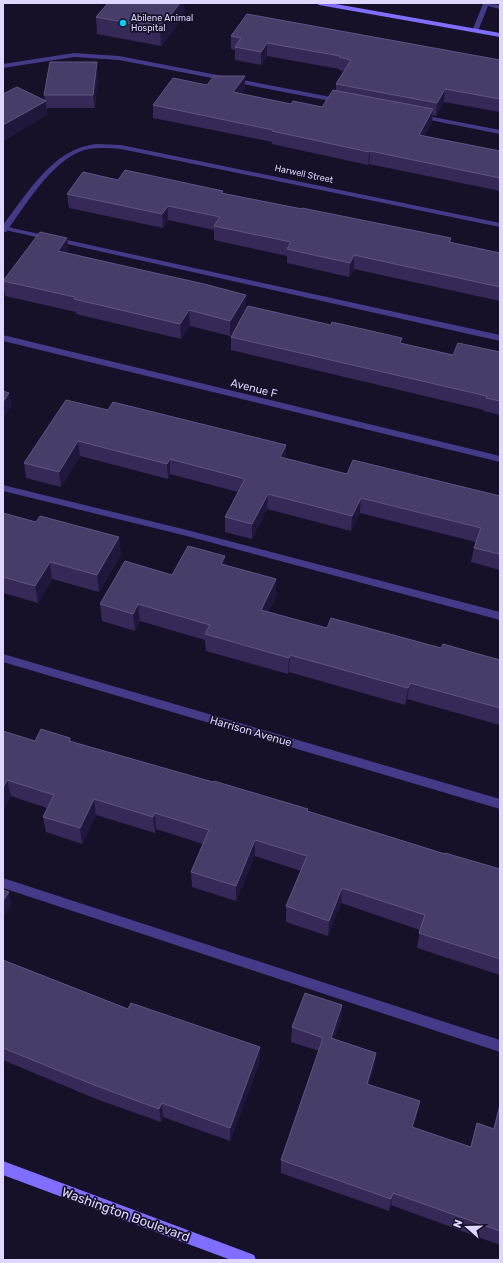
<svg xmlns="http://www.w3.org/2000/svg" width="503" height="1263" font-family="Rubik,sans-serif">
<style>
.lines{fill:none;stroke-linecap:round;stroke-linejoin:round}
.lane{fill:#443a88;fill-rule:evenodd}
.street{fill:#443a88;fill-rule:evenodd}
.secondary{fill:#7f6eff;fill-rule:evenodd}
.wall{fill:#362957}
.shaded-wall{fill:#21173c}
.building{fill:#483c69;stroke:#605480}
.poi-dot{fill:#03cfff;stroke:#161028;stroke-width:1.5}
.labels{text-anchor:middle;stroke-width:3.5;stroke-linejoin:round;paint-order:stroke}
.far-poi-label{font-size:9px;fill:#dfd7ff;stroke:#161028;text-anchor:start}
.far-street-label{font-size:9px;fill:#dfd7ff;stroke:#161028}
.street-label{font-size:11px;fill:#dfd7ff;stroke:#161028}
.near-street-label{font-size:13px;fill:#dfd7ff;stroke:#161028}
</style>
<rect width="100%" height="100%" fill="#161028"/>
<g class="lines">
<path class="lane" d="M482,3L500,5V9L488,6L478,31L473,32L472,31L483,4Z
M74,53L119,56L341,99L345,101L341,103L119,60L74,57L3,68V64Z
M417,114L500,130V134L420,118L416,116Z
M3,226L500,335V341L5,230H3Z
M3,485L187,530L500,612V620L187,536L3,491Z
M3,878L500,1040V1052L3,888Z"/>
<path class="street" d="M96,144L121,145L500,223V227L121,149C109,148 96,147 84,150C51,161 26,205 6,232H3V225C28,193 52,149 96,144Z
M3,335L500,456V462L3,341Z
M3,654L500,799V809L3,662Z"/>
<path class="secondary" d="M316,3H330L500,33V37L319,5Z
M3,1161L249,1253L254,1255L256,1260H231L3,1175Z"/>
</g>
<path class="wall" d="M185,15L161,46L97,34L96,17Z
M231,36L500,60V112L444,102L436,116L433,115L432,122L424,136L500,151V191L369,164L368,165L272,144V142L153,118V105L207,85L245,76V88L241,94L291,104L322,107L336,91V84L344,71L339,70V69L267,56L261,65L235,60V50L231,49Z
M98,75L95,108H47V115L3,141V94L45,100L44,95Z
M118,180L223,191V193L302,209L451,238V243L500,253V301L354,269L349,277L287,263V256L214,240V230L168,220L163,228L69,208L67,194Z
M69,253L246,295V310L453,355L500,352V415L484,411V410L231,350V337L244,313L230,336L190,326L181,339L76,314V312L5,296L3,281Z
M108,410L286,445V458L347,474L500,496V570L471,562L474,548L476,542L360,513L351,531L267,509L252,539L225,532V517L238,492L170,474L168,479L80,456L61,487L26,478L24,463Z
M3,513L36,522L119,537L121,555L99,592L52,579L38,603L3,593Z
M225,556V565L276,579V596L268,612L327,628L441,648L500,660V725L407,699L405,705L289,672L288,674L206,651L205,640L140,621L135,631L102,621L100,604L172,575Z
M3,731L35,741L70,738L71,741L213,782L308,809V811L445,854L500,869V975L417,948L420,930L341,903L328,936L286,922V906L301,871L255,856L236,901L192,887L191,872L203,844L156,829L155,833L96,815L82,844L46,832L43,817L47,808L11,796L3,810Z
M3,960L260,1061L230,1141L163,1117L161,1122L96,1099L3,1060Z
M342,1005L341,1020L334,1039L376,1053L374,1067L369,1084L417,1115L413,1127L470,1147L477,1123L493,1129L500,1102V1245L391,1205L389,1211L281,1173V1160L319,1051L291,1042L292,1027Z"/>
<path class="shaded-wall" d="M180,3H184L185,15L161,46L160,29Z
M267,43V56L261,65V52Z
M97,62L98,75L95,108L93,95Z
M245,76V88L233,105V92Z
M445,89L444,102L436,116L437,103Z
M46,101L47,115L3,141V125Z
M433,109L432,122L417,148L419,135Z
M370,151L369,164L368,165L369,152Z
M168,206V220L163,228L162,214Z
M67,238L69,253L58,251Z
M354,255V269L349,277L350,263Z
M246,295V310L230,336V321Z
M189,310L190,326L181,339L180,324Z
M9,393L12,406L3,418V402Z
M78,441L80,456L61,487L59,472Z
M286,445V460L280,457Z
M170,459V474L168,479L167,464Z
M268,494L267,509L252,539V524Z
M361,498L360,513L351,531L352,516Z
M119,537L121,555L99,592L97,575Z
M225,556L226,573L221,564Z
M50,562L52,579L38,603L35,586Z
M276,579V596L261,627V610Z
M138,604L140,621L135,631L133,614Z
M290,655L289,672L288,674L289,658Z
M410,683L407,699L405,705L408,688Z
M7,780L11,796L3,810V788Z
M94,799L96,815L82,844L80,828Z
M155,813L156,829L155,833L153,817Z
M255,840V856L236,901V886Z
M342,888L341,903L328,936L329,921Z
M9,892L12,904L3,918V901Z
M342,1005L341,1020L330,1053L331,1038Z
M260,1047V1061L230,1141V1128Z
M376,1053L374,1067L365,1098L367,1084Z
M420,1101L417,1115L410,1140L412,1127Z
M162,1103L163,1117L161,1122L159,1109Z
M393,1193L391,1205L389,1211L391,1199Z"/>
<path class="building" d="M108,3H180L160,29L96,17Z
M247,14L500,60V99L445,89L437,103L336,84L351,60L339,57L340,56L267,43L261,52L235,47L241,38L231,36Z
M50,62H97L93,95H44Z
M214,76H245L233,92L291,104L293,101L322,107L333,90L433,109L419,135L500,151V178L370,151L369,152L272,131L273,130L153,105L173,78L207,85Z
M17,87L46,101L3,125V94Z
M125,170L223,191L221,193L302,209V208L451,238L449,242L500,253V287L354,255L350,263L287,249L291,242L214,226L220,217L168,206L162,214L67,194L83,172L118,180Z
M40,232L67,238L58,251L204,284L246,295L230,321L189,310L180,324L74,299L75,297L3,281Z
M248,306L331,325L332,322L402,338L400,343L453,355L458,343L500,352V401L486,398L487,396L231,337Z
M3,391L9,393L3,402Z
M66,400L108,410L113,402L286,445L280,457L347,474L353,460L500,496V554L474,548L481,528L361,498L352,516L268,494L252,524L225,517L245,479L170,459L167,464L78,441L59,472L24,463Z
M3,513L36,522L40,516L119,537L97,575L50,562L35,586L3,577Z
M188,546L225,556L221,564L276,579L261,610L327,628L331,618L441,648L443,644L500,660V708L410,683L408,688L290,655L289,658L205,634L210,625L138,604L133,614L100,604L125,561L172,575Z
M41,729L70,738L69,741L213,782L214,781L308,809L307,811L445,854V853L500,869V959L419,933L425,915L342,888L329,921L286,906L307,856L255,840L236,886L191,872L209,830L155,813L153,817L94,799L80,828L43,817L54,795L7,780L3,788V731L35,741Z
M3,890L9,892L3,901Z
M3,960L128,1009L131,1003L260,1047L230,1128L162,1103L159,1109L94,1085L3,1048Z
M305,993L342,1005L331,1038L376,1053L367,1084L420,1101L412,1127L471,1147L477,1123L494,1129L500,1105V1231L393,1193L391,1199L281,1160L323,1038L292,1027Z"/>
<circle class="poi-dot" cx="123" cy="23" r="4"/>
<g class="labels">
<g class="far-poi-label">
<text x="131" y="21">Abilene Animal<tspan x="131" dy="10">Hospital</tspan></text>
</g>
<g class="far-street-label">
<text transform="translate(304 174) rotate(12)" y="3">Harwell Street</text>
</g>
<g class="street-label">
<text transform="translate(254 388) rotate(14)" y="4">Avenue F</text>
<text transform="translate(251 731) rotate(16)" y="4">Harrison Avenue</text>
</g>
<g class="near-street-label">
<text transform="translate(126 1214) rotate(20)" y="5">Washington Boulevard</text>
</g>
</g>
<rect width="503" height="1263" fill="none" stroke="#dfd7ff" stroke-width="8"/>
<g transform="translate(467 1227) rotate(290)" stroke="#161028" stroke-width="3" paint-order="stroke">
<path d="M0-3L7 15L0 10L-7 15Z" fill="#dfd7ff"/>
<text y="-6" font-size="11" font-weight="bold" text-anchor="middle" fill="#dfd7ff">N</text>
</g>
</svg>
